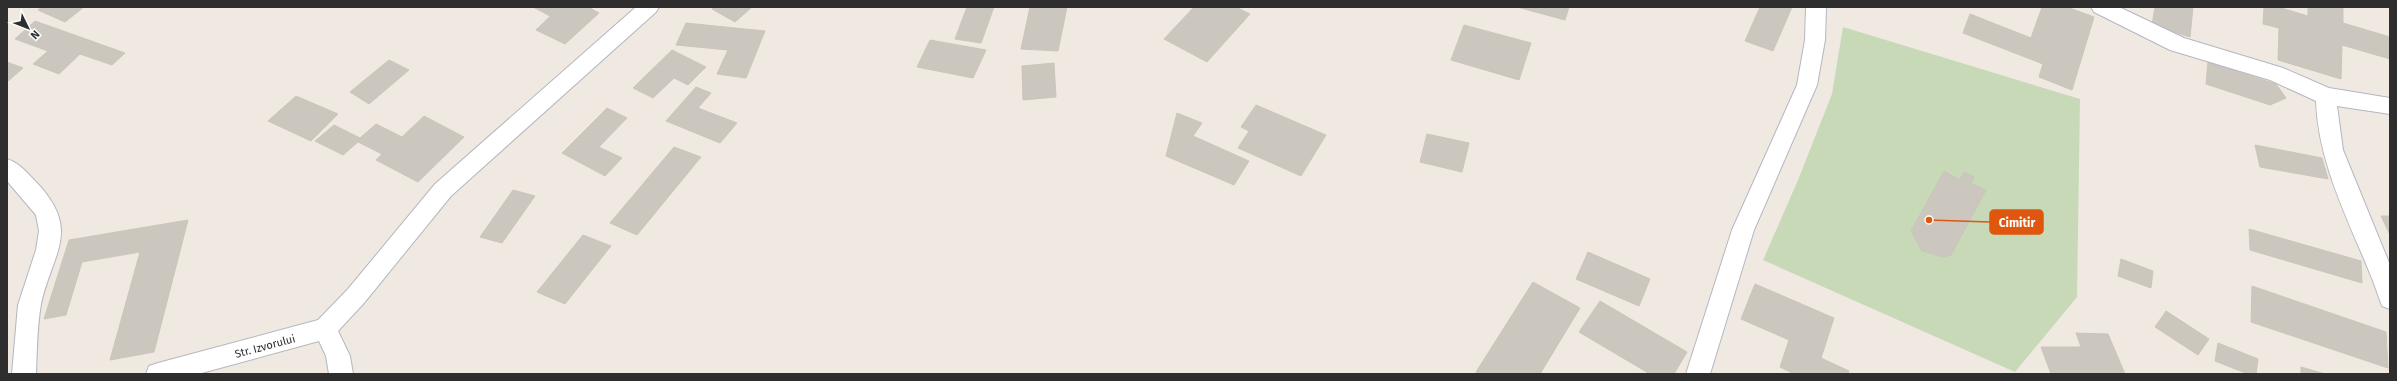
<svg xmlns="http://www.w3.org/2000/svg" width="2397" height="381" font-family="'Fira Sans',sans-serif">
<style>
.cemetery{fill:#c8d9b8}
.building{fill:#cbc7bf;stroke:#cbc5ba}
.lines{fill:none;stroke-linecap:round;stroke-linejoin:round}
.minor-casing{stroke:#b4b7c1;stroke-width:2}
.minor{fill:#fff;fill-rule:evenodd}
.labels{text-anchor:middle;stroke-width:3;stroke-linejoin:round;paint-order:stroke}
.street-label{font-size:11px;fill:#2e2e2e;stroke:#fff}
.leader{fill:none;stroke:#df570e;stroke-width:1.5}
.callout-dot{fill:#df570e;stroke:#fff;stroke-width:1.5}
.callout{fill:#df570e;stroke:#df570e;stroke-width:1.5}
.callout-label{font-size:12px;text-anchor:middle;font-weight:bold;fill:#fff}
</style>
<rect width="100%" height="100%" fill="#efe9e1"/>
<path class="cemetery" d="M1843,27L2080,99L2077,297L2015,372L1763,260L1798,180L1832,94Z"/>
<path class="building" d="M42,7H84L65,22L38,10Z
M533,7H560L550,16Z
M560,7H588L599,13L565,44L536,30Z
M715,7H752L735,22L712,9Z
M967,7H994L981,43L955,39Z
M1030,7H1067L1058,51L1021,49Z
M1194,7H1236L1250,14L1207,62L1164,39Z
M1517,7H1569L1565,20Z
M1760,7H1792L1773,51L1745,41Z
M2042,7H2067L2094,17L2072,90L2039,77L2043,64L1963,33L1970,14L2031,38Z
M2155,7H2193L2190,37L2152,25Z
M2264,7H2278L2308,16V7H2343V23L2390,37V59L2342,45L2341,79L2278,60L2279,28L2263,24Z
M35,21L125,53L112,65L80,54L59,74L33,64L48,51L15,39Z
M686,23L765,31L746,78L717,74L728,50L676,45Z
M1464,25L1531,43L1519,80L1451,60Z
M930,40L986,50L973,78L917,67Z
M672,50L706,67L688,85L674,78L653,98L633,88Z
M389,60L409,70L369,104L350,92Z
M7,62L23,68L7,82Z
M2208,62L2276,84L2286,98L2270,105L2206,84Z
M1054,63L1056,97L1023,100L1022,66Z
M696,87L711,93L698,108L737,123L720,143L666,121Z
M296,96L338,114L311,141L268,121Z
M1256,105L1326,135L1301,176L1238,148L1249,131L1241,127Z
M607,108L627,118L599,147L622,158L605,176L562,153Z
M1177,113L1202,123L1193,136L1249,161L1234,185L1166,156Z
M424,116L464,137L418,182L376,160L382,154L358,142L343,155L315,141L334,125L360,138L376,124L402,137Z
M1427,134L1469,143L1462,172L1420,162Z
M2255,145L2322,158L2328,179L2260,167Z
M674,147L701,157L637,235L610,223Z
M1944,171L1960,180L1964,172L1974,177L1971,183L1986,190L1951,255L1943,257L1922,251L1911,231Z
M513,190L535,196L502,243L480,237Z
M2381,216H2390V235Z
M188,220L154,352L110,360L140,252L82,262L66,315L44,319L69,240Z
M2249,229L2361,261L2362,283L2250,250Z
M583,235L611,246L565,304L537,292Z
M1588,252L1650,279L1639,306L1576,279Z
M2121,259L2153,271L2151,288L2118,276Z
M1533,282L1580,308L1540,374H1478L1476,372Z
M1755,284L1834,318L1821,358L1849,371L1848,374H1794L1780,367L1789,340L1741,319Z
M2252,286L2386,332L2388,368L2251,322Z
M1600,301L1687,352L1674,374H1650L1579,332Z
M2166,311L2209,339L2198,355L2155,327Z
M2076,333L2108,334L2125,374H2051L2041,347H2081Z
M2218,343L2258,359L2256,374H2248L2215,361Z
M2301,367L2325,374H2301Z"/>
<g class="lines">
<defs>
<path id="minor" d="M636,7H659L656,12L451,196L364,303L338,331L350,356L353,374H329L326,356L319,341L198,374H146L149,366L158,363L318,320L348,289L435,184Z
M1806,7H1826L1825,40L1817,85L1754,230L1710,374H1686L1732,230L1797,85L1805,40Z
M2091,7H2119L2184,38L2283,68L2329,88L2390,98V114L2337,106L2343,150L2390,265V309L2382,306L2373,281C2350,223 2318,164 2316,101L2270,80L2170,50L2094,12Z
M7,159C20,163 28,174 37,183C82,231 52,253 41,304C37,327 37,351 36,374H12L18,305L36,250L39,231L36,215L7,181Z"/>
</defs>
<use href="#minor" class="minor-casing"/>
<use href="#minor" class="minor"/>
</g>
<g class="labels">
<g class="street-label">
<text transform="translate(265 346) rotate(-15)" y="4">Str. Izvorului</text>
</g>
</g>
<path class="leader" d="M1929 220L1990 222"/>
<circle class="callout-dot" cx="1929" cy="220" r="4"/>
<rect class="callout" x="1990" y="210" width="53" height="24" rx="4"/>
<g class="callout-label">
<text x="2017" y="227">Cimitir</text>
</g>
<rect width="2397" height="381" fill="none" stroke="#2e2e2e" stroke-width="16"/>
<g transform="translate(28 28) rotate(133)" stroke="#ffffff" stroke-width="3" paint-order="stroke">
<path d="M0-3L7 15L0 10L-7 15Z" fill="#2e2e2e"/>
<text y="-6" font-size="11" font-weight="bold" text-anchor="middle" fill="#2e2e2e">N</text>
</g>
</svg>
